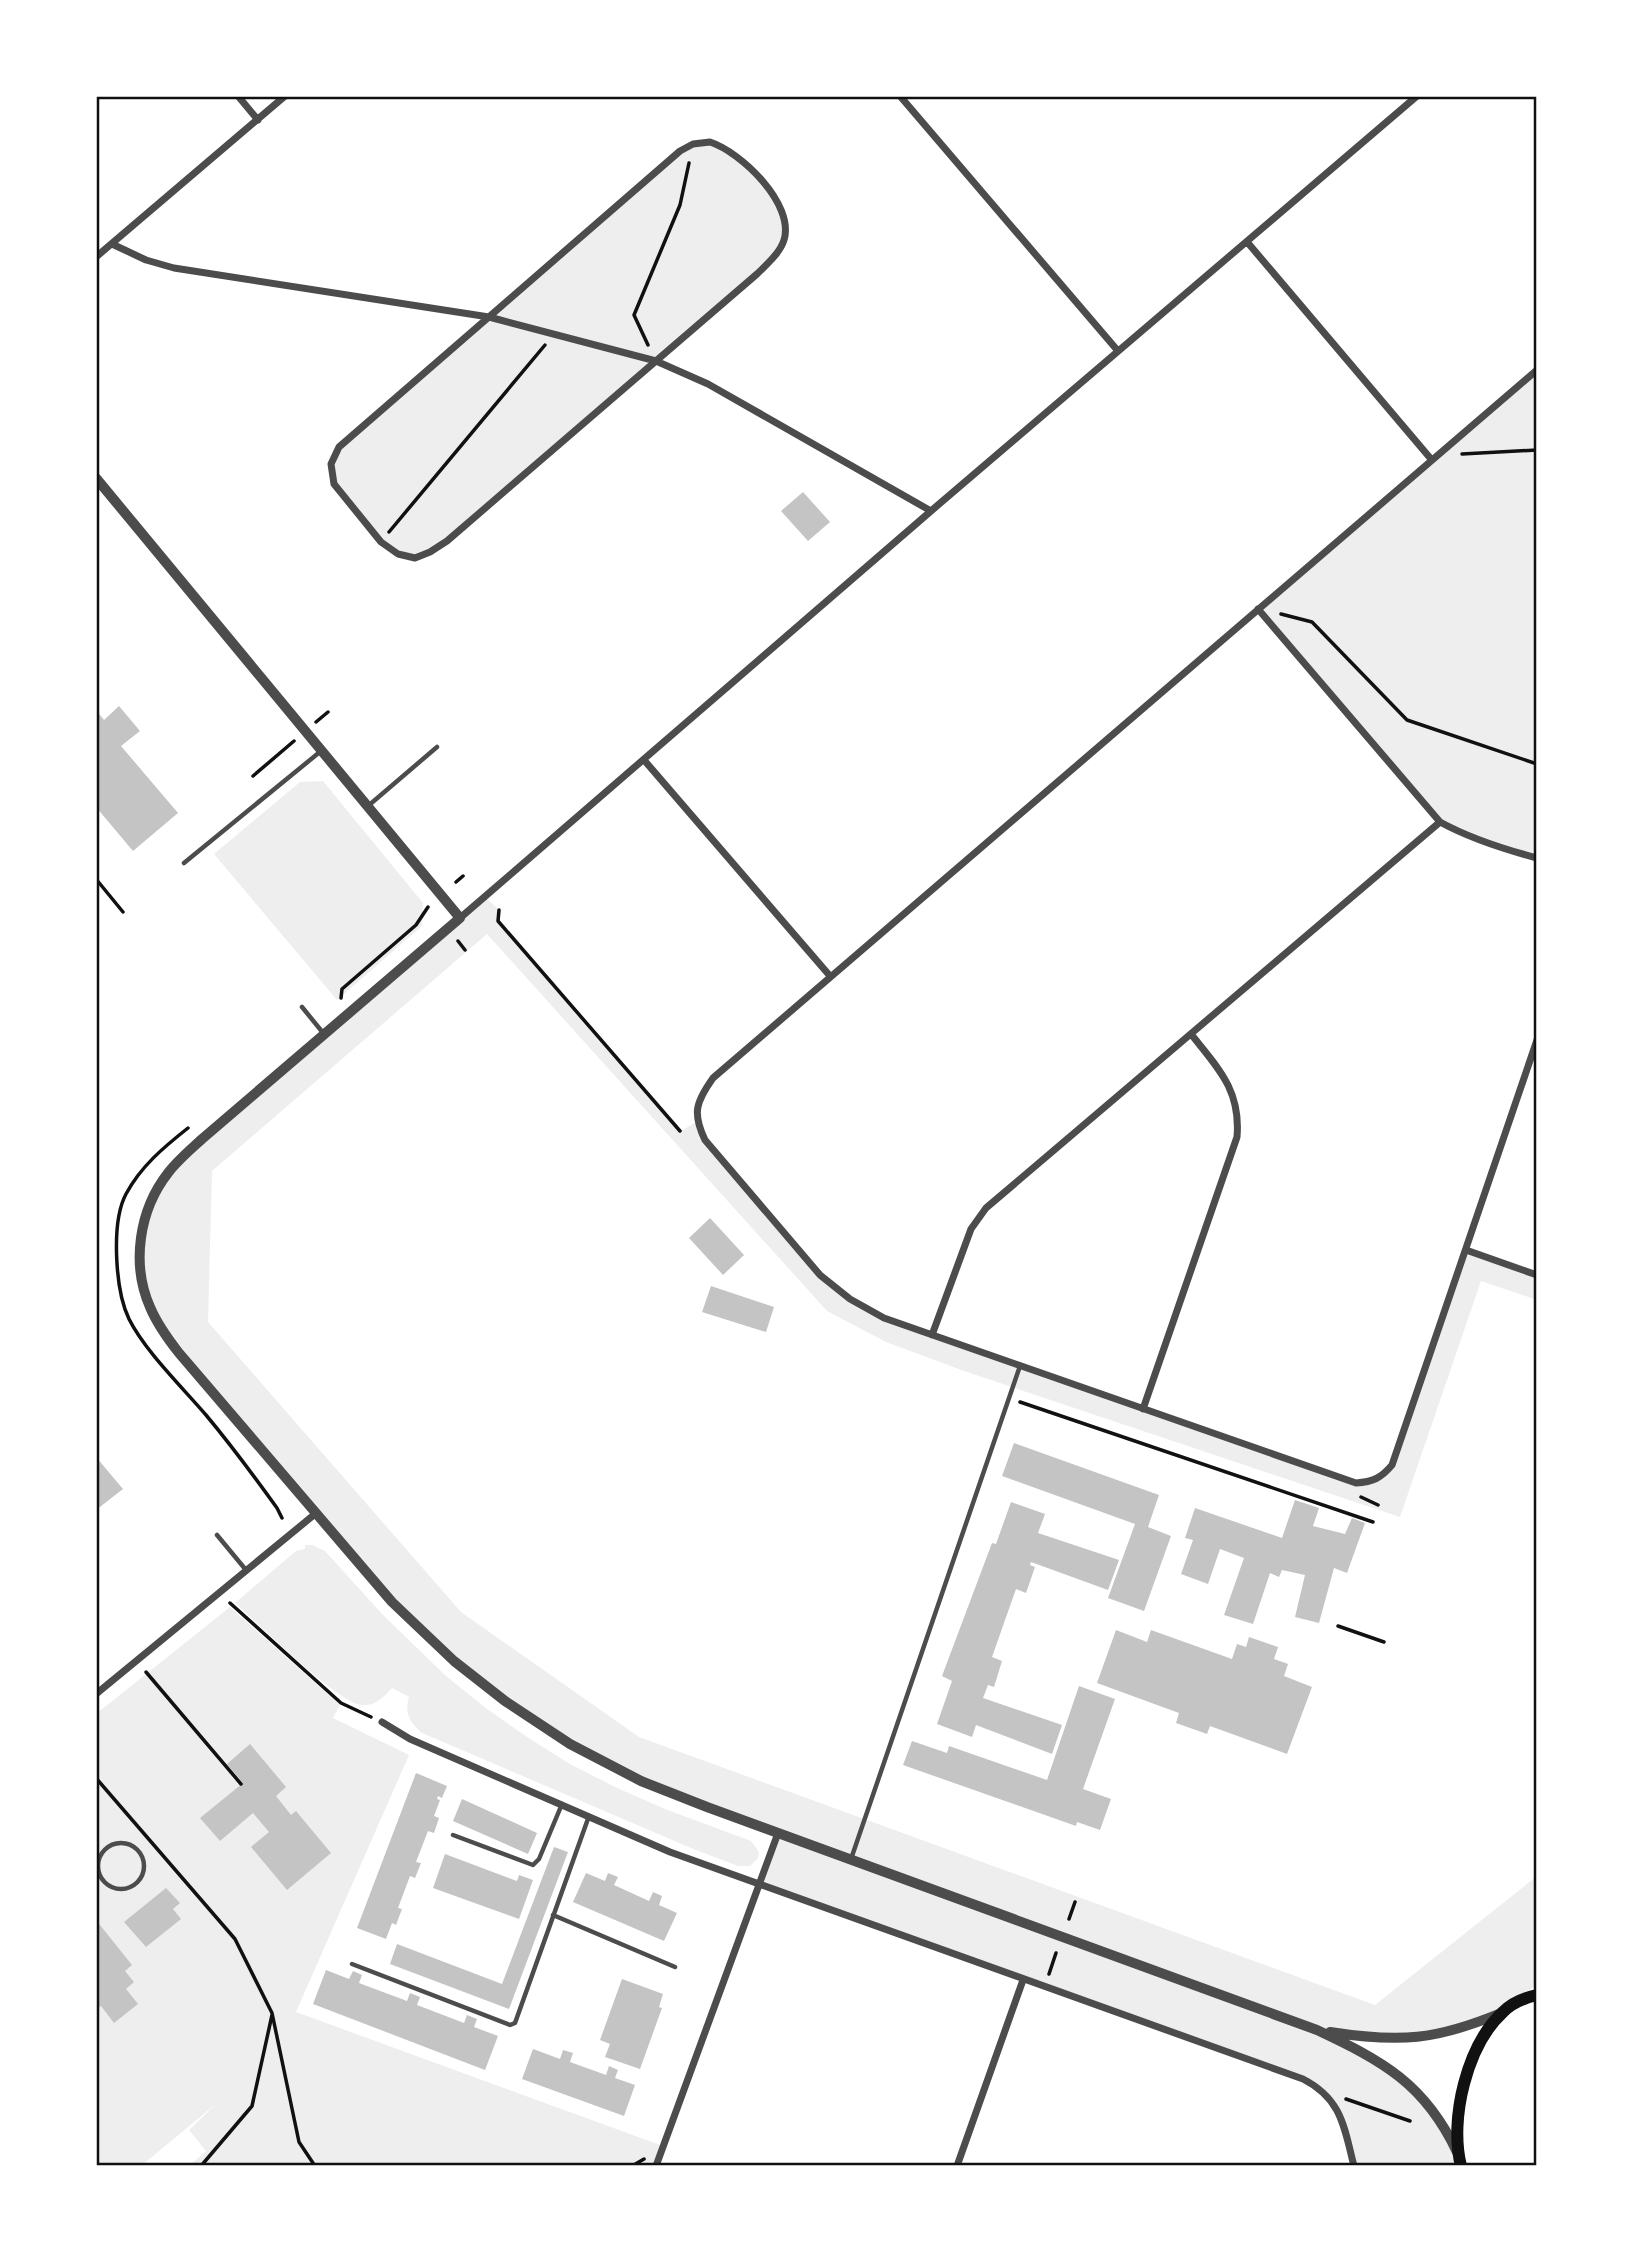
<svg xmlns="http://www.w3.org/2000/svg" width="1633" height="2262" font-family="'Golos Text',sans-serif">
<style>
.green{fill:#eee}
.building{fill:#c4c4c4}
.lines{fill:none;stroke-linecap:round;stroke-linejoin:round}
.path{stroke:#111;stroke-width:3.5}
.service{stroke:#4c4c4c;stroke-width:4.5}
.minor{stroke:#4c4c4c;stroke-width:7}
.tertiary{stroke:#4c4c4c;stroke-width:10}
.secondary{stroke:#111;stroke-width:12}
.neatline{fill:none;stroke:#111;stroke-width:2.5}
</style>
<rect width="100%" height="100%" fill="#fff"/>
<path class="green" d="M693,144L723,146L773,195L786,225L777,253L447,541L415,558L398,554L381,542L334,484L331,464L339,447Z
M1537,370V858L1440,822L1258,609Z
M323,781L423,903L422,926L337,1000L214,854L300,782Z
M485,897L499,910L498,922L681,1131L696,1122L705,1140L820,1275L884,1318L1356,1483L1370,1482L1392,1464L1466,1250L1537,1275V1300L1481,1281L1400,1517L964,1371L886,1342L827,1311L487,934L212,1171L208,1322L461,1612L639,1737L1375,2005L1537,1876V1984L1511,2005L1427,2037L1321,2031L1356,2048L1424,2100L1461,2166H1354L1339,2111L1319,2087L758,1885L778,1832L641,1781L505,1701L392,1602L249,1435L149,1305L140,1243L168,1172Z
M305,1545H312L325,1551L382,1614L446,1676L487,1709L530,1739L570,1764L615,1787L665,1809L751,1841L759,1852L758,1858L750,1866H738L691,1848L422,1733C410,1723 404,1713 409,1697L392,1688C384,1697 374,1707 361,1705C334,1700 259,1624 235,1603L296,1551L305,1549Z
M230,1607L340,1705L333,1718L409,1755L296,2012L663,2146L656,2166H189L206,2151L189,2130L217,2103L141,2166H96V1714Z"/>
<path class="building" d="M803,492L830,522L808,541L781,511Z
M119,706L140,731L121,746L178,813L133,851L96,807V710L104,720Z
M710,1218L744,1255L723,1275L689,1238Z
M711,1286L774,1307L766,1332L702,1312Z
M1014,1443L1159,1495L1148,1527L1171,1536L1144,1611L1108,1598L1135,1524L1002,1476Z
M96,1457L123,1489L96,1510Z
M1295,1500L1319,1508L1313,1526L1345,1534L1352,1518L1365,1523L1347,1573L1334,1568L1319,1623L1295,1617L1305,1575L1282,1570L1279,1577L1270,1573L1253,1624L1224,1615L1244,1558L1220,1549L1208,1584L1181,1574L1193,1540L1185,1538L1195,1508L1282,1538Z
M1011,1502L1045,1514L1038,1533L1119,1560L1108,1590L1031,1562L1030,1565L1035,1567L1026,1593L1016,1589L992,1657L1002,1661L994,1687L988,1685L983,1698L1062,1725L1052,1754L976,1725L972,1737L937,1724L952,1681L942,1676L992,1543L996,1544Z
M1116,1630L1147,1642L1151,1630L1232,1659L1237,1644L1246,1647L1249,1637L1278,1647L1274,1659L1288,1664L1284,1676L1312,1687L1287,1754L1210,1726L1207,1734L1176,1723L1179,1713L1097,1683Z
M1079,1686L1115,1699L1083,1789L1111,1799L1100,1830L1077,1822L1076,1826L903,1765L912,1741L947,1753L949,1746L1047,1780Z
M250,1744L286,1787L276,1796L291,1815L296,1811L331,1853L287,1890L251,1847L269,1832L253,1813L220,1841L200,1818L243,1783L227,1764Z
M416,1773L447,1786L442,1798L438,1796L437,1799L440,1800L434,1816L439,1818L434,1833L428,1831L416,1862L421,1863L415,1878L410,1876L398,1908L402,1909L396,1925L392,1923L386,1939L357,1928Z
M462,1799L537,1833L528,1854L453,1821Z
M554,1847L568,1852L509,2009L390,1964L397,1944L502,1984Z
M445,1854L517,1881L519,1875L533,1880L519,1919L433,1888Z
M586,1873L605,1881L608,1873L618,1877L614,1885L649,1901L653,1892L662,1896L659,1905L677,1913L664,1941L573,1902Z
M166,1888L180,1903L173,1909L181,1919L146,1947L124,1922Z
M96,1920L132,1965L125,1971L134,1982L126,1989L138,2004L114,2023L101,2006L96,2010Z
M326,1970L349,1979L353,1971L362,1975L359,1983L407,2001L410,1993L420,1997L417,2005L464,2023L467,2015L477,2019L474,2027L498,2036L485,2070L313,2004Z
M622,1979L663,1994L659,2007L662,2008L640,2069L605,2057L610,2044L600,2040Z
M533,2049L560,2059L563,2050L573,2053L570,2062L606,2075L609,2066L618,2070L615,2078L635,2085L624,2116L522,2079Z"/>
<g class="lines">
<path class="path" d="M648,345L634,315L680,205L689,163
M1462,454L1537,450
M389,532L545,345
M1281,614L1312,622L1407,720L1537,764
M316,722L328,712
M253,776L294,741
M96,879L123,912
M456,882L463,876
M499,910L498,921L680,1131
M458,941L465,950
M341,998L342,989L416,925L428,907
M188,1128C164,1147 141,1166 126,1194C111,1222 115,1290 129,1319C145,1351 182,1387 206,1415C231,1445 254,1476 277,1508L282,1518
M1020,1402L1373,1522
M1361,1497L1378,1505
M230,1603L341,1703L371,1717
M1338,1626L1384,1642
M146,1672L241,1784
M96,1778L235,1939L272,2013L299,2142L315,2166
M1069,1919L1075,1902
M1049,1974L1056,1953
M1346,2099L1410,2121
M201,2166L252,2106L272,2015
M632,2166L644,2159"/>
<path class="service" d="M368,806L437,747
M184,863L321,751
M302,1007L324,1034
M217,1535L246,1570
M453,1835L533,1865L539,1859L562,1804
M98 1866a23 23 0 1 1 46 0a23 23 0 1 1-46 0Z
M851,1859L1020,1366
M553,1915L675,1967
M352,1964L510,2025L515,2023L589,1816"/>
<path class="minor" d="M238,96L258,120
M900,96L1118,351
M710,142C741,152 795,204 784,240C780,253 767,264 757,274L447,541L430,552L415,558L398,554L381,542L334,484L331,464L339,447L680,151L693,144Z
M1248,243L1431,459
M112,244L146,260L174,268L489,317L656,361L708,384L931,511
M96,257L285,96
M1537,370L713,1078C696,1102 692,1113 705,1140L820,1275L850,1299L884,1318L1356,1483C1373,1482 1381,1478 1392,1465L1537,1040
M1258,609L1440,822C1471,839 1503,849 1537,858
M644,760L830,976
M460,918L931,511L1417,96
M1466,1250L1537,1275
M932,1335L971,1229L986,1208L1440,822
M1143,1409L1237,1137C1241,1090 1218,1068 1191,1034
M96,1694L315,1514
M382,1722L410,1739L670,1852L1303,2079C1342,2099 1344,2127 1354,2166
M656,2166L778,1833
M957,2166L1023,1980"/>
<path class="tertiary" d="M96,478L460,918L202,1139C190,1150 177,1161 168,1173C139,1210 131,1264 150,1307C157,1324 168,1339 179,1353L392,1602L454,1661L505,1701L570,1744L641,1781L707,1807L1317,2030C1383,2061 1425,2084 1457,2152
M1330,2032C1400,2043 1436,2040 1501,2013"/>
<path class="secondary" d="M1461,2166C1449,2119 1467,2045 1503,2012C1513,2002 1524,1998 1537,1995"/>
</g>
<rect width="1633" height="2262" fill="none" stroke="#ffffff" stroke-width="196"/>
<rect x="98" y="98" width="1437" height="2066" class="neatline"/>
</svg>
